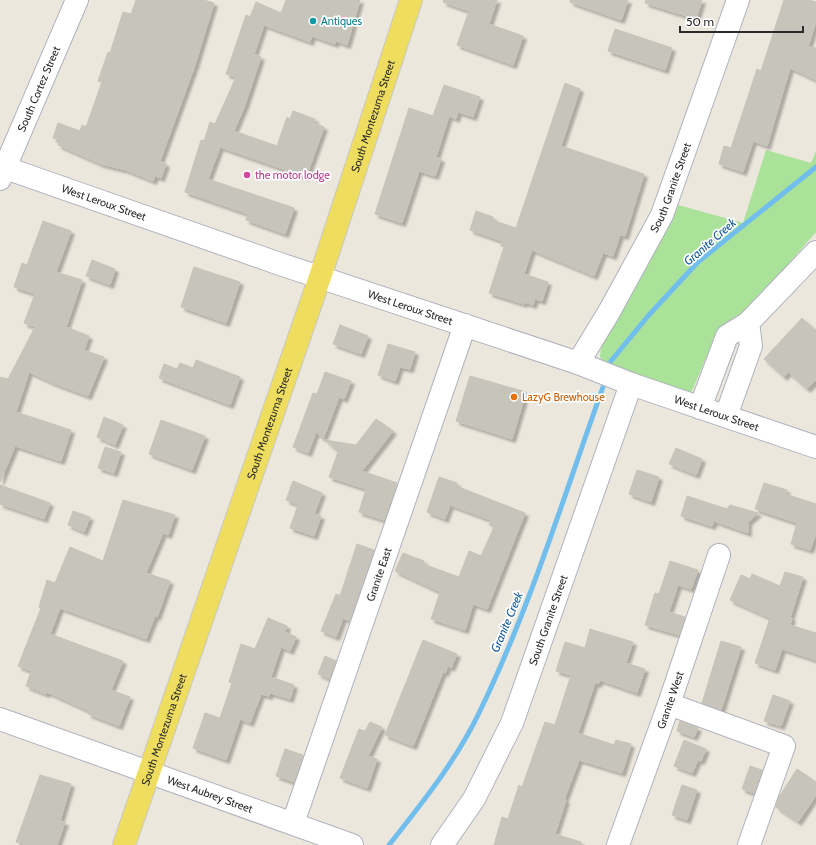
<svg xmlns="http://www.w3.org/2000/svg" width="816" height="845" font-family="Cabin,sans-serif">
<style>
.green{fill:#aae29a}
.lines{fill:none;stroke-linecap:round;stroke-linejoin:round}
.stream{stroke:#71beec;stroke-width:5}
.building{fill:#c7c5bb;stroke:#c7c3b6;filter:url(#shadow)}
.minor-casing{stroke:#b0b1be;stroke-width:24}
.major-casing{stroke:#c8c8c8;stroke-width:24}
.minor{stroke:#fff;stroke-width:22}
.major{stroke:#eedd5f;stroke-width:22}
.culture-dot{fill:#0f9aa8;stroke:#fff;stroke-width:1.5}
.hotel-dot{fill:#d1479c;stroke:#fff;stroke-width:1.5}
.food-dot{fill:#e8710a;stroke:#fff;stroke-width:1.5}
.labels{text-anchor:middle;stroke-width:3.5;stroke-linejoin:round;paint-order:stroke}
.culture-label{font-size:11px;fill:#0d838f;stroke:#fff;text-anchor:start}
.street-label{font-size:11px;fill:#2a2a2a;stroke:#fff}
.hotel-label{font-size:11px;fill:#b23c85;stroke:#fff;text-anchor:start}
.food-label{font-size:11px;fill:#c56008;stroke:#fff;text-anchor:start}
.water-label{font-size:12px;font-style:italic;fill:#105a99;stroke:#fff}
</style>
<defs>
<filter id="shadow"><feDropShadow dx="3.5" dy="3.5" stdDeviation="1" flood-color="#0004"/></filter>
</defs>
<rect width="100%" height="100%" fill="#ece7dd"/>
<path class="green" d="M766,150L811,163L816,151V232L750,308L719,328L691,393L604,363L600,357L601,347L678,205L743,223Z"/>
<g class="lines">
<path class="stream" d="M611,361L648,316L698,262L816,167
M389,845C422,803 456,761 479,713C530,608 564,496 603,387"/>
</g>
<path class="building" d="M136,0H204L214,3L195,65L160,161L166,164L161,178L155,176L153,181L126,170L101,164L58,145L60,140L53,138L58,123L80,131L82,125L86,127L102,82L98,81L108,52L110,53L123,12L131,14Z
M286,0H360L347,45L336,41L335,44L312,36L310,42L264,25L254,54L261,57L245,105L234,131L277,146L287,117L290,119L293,111L315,119L314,123L324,127L306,177L220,147L208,179L294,208L285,234L246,220L248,214L185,192L201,140L204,141L210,122L215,124L236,77L226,74L246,15L250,17L256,2L281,13Z
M444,0H497L489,24L523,36L513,65L457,45L469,11L443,2Z
M570,0H628L621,20L570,2Z
M646,0H702L696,19L645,3Z
M784,0H809L816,2V21L808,47L816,48V80L790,68L767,146L753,141L743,172L719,164L724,146L731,148L757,69L761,71Z
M615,29L672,48L665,70L608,51Z
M565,83L580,89L561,146L644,174L625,236L620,235L613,256L603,253L594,276L532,250L524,274L548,282L542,301L535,299L533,305L524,302V304L489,293L504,247L501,246L502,241L470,230L476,211L493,217L492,220L516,228Z
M444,85L480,97L473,117L458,112L456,119L449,116L436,157L441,159L435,176L419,171L402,223L375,214L409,108L433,116Z
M43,221L71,231L56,272L82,280L66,327L89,336L84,350L104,357L88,396L53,383L29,372L16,412L71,430L61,461L15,446L0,482V377L8,379L35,327L24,323L35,294L14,287L22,263L27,265Z
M92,260L115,269L110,285L86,276Z
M194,267L240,282L226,323L181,307Z
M802,318L816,331V380L807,389L788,372L784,377L764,359Z
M340,325L368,336L361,354L333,344Z
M388,344L415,352L410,369L400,367L395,381L378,375Z
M196,360L240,377L230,405L159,378L164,364L177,369L180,363L193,368Z
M325,372L351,381L344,399L339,397L323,439L316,432L308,453L293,447L313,393L317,394Z
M470,376L526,392L512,439L456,421Z
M104,417L123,425L115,445L97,437Z
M376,419L393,431L362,471L397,483L384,520L359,512L366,489L329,477L338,452L325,440L356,445Z
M161,420L205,436L192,470L149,454Z
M105,447L121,452L114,473L98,468Z
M676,448L702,459L696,475L669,464Z
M637,470L659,477L651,502L629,494Z
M439,477L457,483L456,486L525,513L487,609L473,604L465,630L431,619L440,592L395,571L403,553L424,561L423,564L459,577L469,551L481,556L494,527L489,525L491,520L450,505L445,519L427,512Z
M293,481L322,493L314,514L321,516L314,536L290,528L298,505L286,500Z
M764,483L787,490L785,494L816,504V533L810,550L791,544L797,523L755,509Z
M0,485L50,503L44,519L0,504Z
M687,496L727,509L730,505L758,513L748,522V533L714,521L712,526L681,516Z
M123,500L175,515L168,535L163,533L146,573L170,581L157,617L155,616L146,639L60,608L50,634L123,661L111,690L130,697L119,726L88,714L89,711L47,692L46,694L26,686L31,671L18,666L41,608L39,607L47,580L55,583L70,547L103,561Z
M73,511L90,517L84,532L68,525Z
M357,544L374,550L350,621L343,618L336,637L321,631L336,594L340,596Z
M670,561L698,570L691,589L678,585L669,612L685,617L679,635L645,625L655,593L659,594Z
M785,572L803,577L790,618H792L790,625L816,633V660L782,649L775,670L755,663L770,618L730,600L741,575L750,579L752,574L780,586Z
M268,618L287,626L285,632L296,637L290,651L281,647L271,677L294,685L290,699L270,693L269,696L261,694L250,723L240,719L226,760L193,748L205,713L220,718L232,683L229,682L241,644L255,649Z
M590,629L633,642L626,663L645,669L637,693L600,680L598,684L595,683L578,733L614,745L616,740L631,744L622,773L579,760L564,800H566L555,834L581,842L580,845H494L502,817L508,819L519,785L522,787L545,722L555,725L571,675L556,671L565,642L585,648Z
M423,640L457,654L451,668L448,666L445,673L443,672L413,746L385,735Z
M721,641L741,647L721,710L702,703Z
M325,656L336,661L330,679L318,674Z
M773,695L790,701L781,726L764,721Z
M680,721L698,728L694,737L677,731Z
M370,722L382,727L368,756L377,759L367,788L340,778L359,729L365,731Z
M684,740L706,749L701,761L698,760L692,773L674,766Z
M285,749L303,755L294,782L276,776Z
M750,766L762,770L754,793L742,789Z
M797,769L816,782V795L798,822L776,807L779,797Z
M40,775L71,784L60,821L65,822L57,845H27L16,842Z
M682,785L697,790L687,820L672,815Z"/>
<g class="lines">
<defs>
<g id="minor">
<path id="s1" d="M0,166L280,264L578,363L631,384L816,447"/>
<path id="s2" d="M0,179L77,0"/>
<path id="s3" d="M578,363L609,312L662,215L738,0"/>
<path d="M700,408L727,336L748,323L816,252"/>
<path d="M726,416L751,346L748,323"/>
<path d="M669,704L784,746L749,845"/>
<path id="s4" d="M0,719L352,845"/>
<path id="s5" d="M293,823L465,325"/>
<path id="s6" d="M442,845L474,799L512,723L631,384"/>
<path id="s7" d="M618,845L669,704L719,555"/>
</g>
<g id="major">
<path id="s8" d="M124,845L320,277L411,0"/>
</g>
</defs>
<use href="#minor" class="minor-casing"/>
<use href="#major" class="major-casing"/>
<use href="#minor" class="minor"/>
<use href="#major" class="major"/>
</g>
<circle class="culture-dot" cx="313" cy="21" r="4"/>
<circle class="hotel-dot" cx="247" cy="175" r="4"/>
<circle class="food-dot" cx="514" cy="397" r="4"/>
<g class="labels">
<g class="culture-label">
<text x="321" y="25">Antiques</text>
</g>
<g class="street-label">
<text dy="4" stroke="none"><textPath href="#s2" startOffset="98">South Cortez Street</textPath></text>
<text dy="4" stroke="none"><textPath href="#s8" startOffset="770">South Montezuma Street</textPath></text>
<text dy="4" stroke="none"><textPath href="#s3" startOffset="199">South Granite Street</textPath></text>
<text dy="4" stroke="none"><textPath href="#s1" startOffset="110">West Leroux Street</textPath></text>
<text dy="4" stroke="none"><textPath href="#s1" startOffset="434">West Leroux Street</textPath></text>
<text dy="4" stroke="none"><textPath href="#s1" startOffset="758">West Leroux Street</textPath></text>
<text dy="4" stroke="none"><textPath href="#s8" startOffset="446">South Montezuma Street</textPath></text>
<text dy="4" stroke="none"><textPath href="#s5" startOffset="263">Granite East</textPath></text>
<text dy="4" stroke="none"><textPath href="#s6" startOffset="250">South Granite Street</textPath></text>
<text dy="4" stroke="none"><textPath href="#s7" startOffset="154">Granite West</textPath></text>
<text dy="4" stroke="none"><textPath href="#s8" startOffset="122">South Montezuma Street</textPath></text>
<text dy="4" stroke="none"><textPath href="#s4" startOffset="223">West Aubrey Street</textPath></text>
</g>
<g class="hotel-label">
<text x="255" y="179">the motor lodge</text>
</g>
<g class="food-label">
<text x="522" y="401">LazyG Brewhouse</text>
</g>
<g class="water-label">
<text transform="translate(710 242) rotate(-41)" y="4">Granite Creek</text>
<text transform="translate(507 622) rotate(-67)" y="4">Granite Creek</text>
</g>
</g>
<path d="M680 26v6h123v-6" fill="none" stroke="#2a2a2a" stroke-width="2"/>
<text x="686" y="26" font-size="12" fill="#2a2a2a" stroke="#ffffff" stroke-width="3" paint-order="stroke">50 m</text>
</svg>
